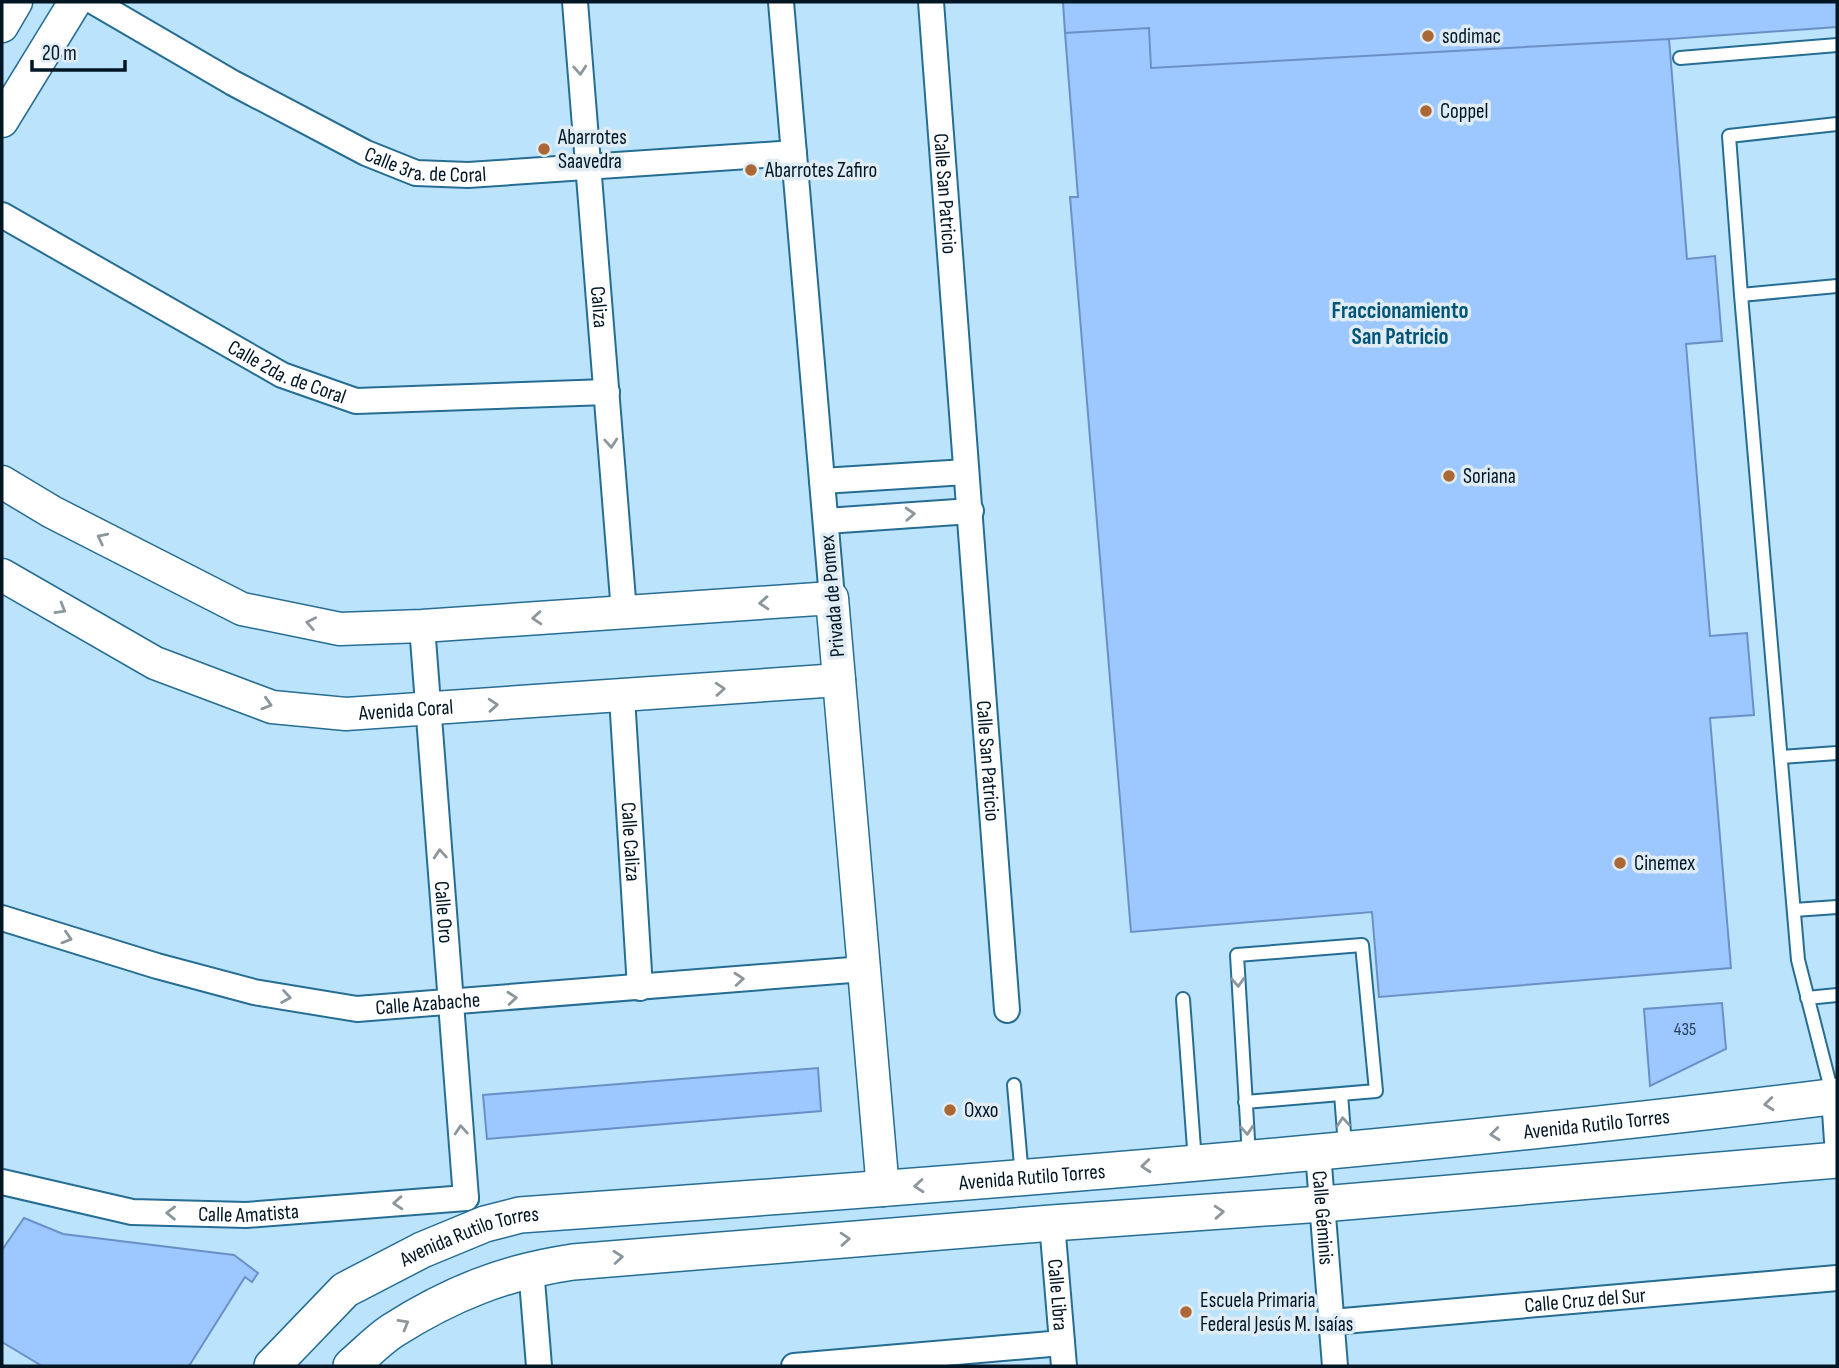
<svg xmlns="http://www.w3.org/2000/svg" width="1839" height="1368" font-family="'Sofia Sans Condensed',sans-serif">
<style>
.building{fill:#9dc7ff;stroke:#6a91c6;stroke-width:2}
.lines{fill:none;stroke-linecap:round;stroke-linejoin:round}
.service-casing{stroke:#266d93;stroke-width:16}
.minor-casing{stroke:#266d93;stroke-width:28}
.tertiary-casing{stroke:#266d93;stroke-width:35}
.secondary-casing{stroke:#266d93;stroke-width:38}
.service{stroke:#fff;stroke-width:12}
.minor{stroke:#fff;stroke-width:24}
.tertiary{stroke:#fff;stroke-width:32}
.secondary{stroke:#fff;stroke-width:35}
.oneway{stroke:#8c969d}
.poi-dot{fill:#ab6835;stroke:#dfecf4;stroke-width:2.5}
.labels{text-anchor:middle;stroke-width:7;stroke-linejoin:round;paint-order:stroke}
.number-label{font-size:18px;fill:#27425c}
.poi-label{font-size:21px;fill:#001625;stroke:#dfecf4;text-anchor:start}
.street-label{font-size:21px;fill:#001625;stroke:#dfecf4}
.neighbourhood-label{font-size:23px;font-weight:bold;fill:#005478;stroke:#dfecf4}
</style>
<rect width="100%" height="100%" fill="#bbe3fc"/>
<path class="building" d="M1063,2H1837V27L1669,39L1151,68L1149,28L1065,33Z
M1149,28L1151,68L1669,39L1687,259L1715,256L1722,341L1686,344L1710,636L1747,633L1754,715L1710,718L1731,968L1379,997L1372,912L1131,932L1070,197H1078L1065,33Z
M1722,1003L1726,1049L1650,1086L1644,1009Z
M818,1068L821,1111L487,1139L483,1095Z
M24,1218L63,1234L234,1255L258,1273L252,1282L245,1277L189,1366H42L2,1342V1250Z"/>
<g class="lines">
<defs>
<path id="service" d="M1680,58L1837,45
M1741,295L1837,286
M1781,757L1837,753
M1794,910L1837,907
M1807,998L1837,995
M1183,999L1195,1162
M1014,1085L1022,1177
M1832,1093L1798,960L1741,295L1729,136L1837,124
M1341,1094L1345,1146
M1245,1102L1376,1091L1362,945L1237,955L1249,1156"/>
<g id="minor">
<path id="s1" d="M94,2L233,83L366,153L416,173L468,175L794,153"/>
<path id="s2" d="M575,2L624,612"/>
<path d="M781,2L832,598"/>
<path id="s3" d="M931,2L1007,1010"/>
<path id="s4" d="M2,215L282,375L356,401L607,392"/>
<path d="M822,481L966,472"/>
<path d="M826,521L971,511"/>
<path id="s5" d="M422,626L466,1198"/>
<path id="s6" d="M622,697L640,988"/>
<path id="s7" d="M2,918L157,966L254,992L357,1009L864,969"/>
<path d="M1834,1097L1837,1141"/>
<path id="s8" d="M1318,1153L1335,1366"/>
<path id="s9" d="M2,1182L132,1212L246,1215L466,1198"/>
<path id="s10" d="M1052,1223L1064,1366"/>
<path d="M531,1268L539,1366"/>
<path id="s11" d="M1332,1322L1837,1278"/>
<path d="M794,1366L1062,1343"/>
</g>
<g id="tertiary">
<path d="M2,26L16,2"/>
<path d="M2,121L75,2"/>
<path d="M2,482L52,512L242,609L340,629L422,626L832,598L883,1190"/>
<path id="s12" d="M2,575L155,663L272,707L346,714L839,680"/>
</g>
<g id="secondary">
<path id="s13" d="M272,1366L345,1290L422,1250L485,1224L520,1215C960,1184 1400,1151 1837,1096"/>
<path d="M351,1366C364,1355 377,1341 392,1331C450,1294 505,1272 573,1262L1052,1223L1322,1204L1837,1160"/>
</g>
</defs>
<use href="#service" class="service-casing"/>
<use href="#minor" class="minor-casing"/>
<use href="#tertiary" class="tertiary-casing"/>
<use href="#secondary" class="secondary-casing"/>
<use href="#service" class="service"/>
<use href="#minor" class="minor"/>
<use href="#tertiary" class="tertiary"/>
<use href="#secondary" class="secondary"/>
</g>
<defs><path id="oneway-chevron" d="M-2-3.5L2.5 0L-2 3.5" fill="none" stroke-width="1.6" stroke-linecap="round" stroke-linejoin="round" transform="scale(1.75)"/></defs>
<g class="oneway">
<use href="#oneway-chevron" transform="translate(580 70) rotate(86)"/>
<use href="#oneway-chevron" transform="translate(611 443) rotate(86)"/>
<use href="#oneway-chevron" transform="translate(910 514) rotate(-3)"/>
<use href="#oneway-chevron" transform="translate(102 538) rotate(-153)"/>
<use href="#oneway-chevron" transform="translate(764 603) rotate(176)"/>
<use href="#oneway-chevron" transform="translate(61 609) rotate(30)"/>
<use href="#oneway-chevron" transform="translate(537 618) rotate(176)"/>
<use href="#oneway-chevron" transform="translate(311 623) rotate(-169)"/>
<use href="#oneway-chevron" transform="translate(720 689) rotate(-4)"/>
<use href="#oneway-chevron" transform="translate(267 704) rotate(17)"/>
<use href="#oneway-chevron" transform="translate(493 705) rotate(-4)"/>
<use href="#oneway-chevron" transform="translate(440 854) rotate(-94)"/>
<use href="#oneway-chevron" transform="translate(67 938) rotate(17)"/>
<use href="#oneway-chevron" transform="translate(739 979) rotate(-5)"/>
<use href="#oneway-chevron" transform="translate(1238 982) rotate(87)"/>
<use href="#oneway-chevron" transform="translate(286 997) rotate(9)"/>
<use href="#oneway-chevron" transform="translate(512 998) rotate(-5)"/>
<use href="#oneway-chevron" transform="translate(1769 1104) rotate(174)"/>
<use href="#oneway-chevron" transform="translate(1343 1122) rotate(-95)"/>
<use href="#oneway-chevron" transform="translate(461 1130) rotate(-94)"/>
<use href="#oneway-chevron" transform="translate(1247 1130) rotate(86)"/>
<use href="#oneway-chevron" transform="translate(1495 1134) rotate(174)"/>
<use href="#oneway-chevron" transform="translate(1146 1166) rotate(175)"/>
<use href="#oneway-chevron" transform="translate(919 1186) rotate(175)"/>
<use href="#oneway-chevron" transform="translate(398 1203) rotate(176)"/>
<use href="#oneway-chevron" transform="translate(1219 1212) rotate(-4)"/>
<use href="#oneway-chevron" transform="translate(171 1213) rotate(-179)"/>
<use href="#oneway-chevron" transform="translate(845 1239) rotate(-4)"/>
<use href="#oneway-chevron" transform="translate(618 1257) rotate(-5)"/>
<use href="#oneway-chevron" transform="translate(404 1324) rotate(-30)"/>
</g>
<g class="poi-dot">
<circle cx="1428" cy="36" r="7"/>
<circle cx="1426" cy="111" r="7"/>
<circle cx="544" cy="149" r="7"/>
<circle cx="751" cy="170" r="7"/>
<circle cx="1449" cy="476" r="7"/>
<circle cx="1620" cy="863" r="7"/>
<circle cx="950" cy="1110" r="7"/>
<circle cx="1186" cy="1312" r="7"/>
</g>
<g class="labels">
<g class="number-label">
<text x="1685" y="1035">435</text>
</g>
<g class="poi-label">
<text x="1442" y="43">sodimac</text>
<text x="1440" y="118">Coppel</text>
<text x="558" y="144">Abarrotes<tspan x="558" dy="24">Saavedra</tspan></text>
<text x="765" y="177">Abarrotes Zafiro</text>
<text x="1463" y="483">Soriana</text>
<text x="1634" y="870">Cinemex</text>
<text x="964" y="1117">Oxxo</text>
<text x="1200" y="1307">Escuela Primaria<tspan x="1200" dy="24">Federal Jesús M. Isaías</tspan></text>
</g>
<g class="street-label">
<text dy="7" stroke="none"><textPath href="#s1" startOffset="373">Calle 3ra. de Coral</textPath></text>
<text dy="7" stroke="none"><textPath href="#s3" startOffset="192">Calle San Patricio</textPath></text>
<text dy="7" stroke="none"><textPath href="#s2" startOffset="306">Caliza</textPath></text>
<text dy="7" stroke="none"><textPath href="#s4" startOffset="326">Calle 2da. de Coral</textPath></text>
<text transform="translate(832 596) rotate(-95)" y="7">Privada de Pomex</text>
<text dy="7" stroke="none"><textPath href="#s12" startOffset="436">Avenida Coral</textPath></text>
<text dy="7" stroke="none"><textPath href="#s3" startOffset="761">Calle San Patricio</textPath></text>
<text dy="7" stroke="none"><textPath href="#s6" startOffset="145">Calle Caliza</textPath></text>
<text dy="7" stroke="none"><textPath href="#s5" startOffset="287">Calle Oro</textPath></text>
<text dy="7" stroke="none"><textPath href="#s7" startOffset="438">Calle Azabache</textPath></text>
<text dy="7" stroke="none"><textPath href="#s13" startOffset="1377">Avenida Rutilo Torres</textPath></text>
<text dy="7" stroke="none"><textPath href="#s13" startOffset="810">Avenida Rutilo Torres</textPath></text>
<text dy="7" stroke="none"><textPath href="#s9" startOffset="250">Calle Amatista</textPath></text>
<text dy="7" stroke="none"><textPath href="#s8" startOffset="65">Calle Géminis</textPath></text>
<text dy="7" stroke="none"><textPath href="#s13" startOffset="242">Avenida Rutilo Torres</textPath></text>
<text dy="7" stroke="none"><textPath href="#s10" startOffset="72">Calle Libra</textPath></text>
<text dy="7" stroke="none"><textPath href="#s11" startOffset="254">Calle Cruz del Sur</textPath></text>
</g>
<g class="neighbourhood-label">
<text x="1400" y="318">Fraccionamiento<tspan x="1400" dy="26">San Patricio</tspan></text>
</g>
</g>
<rect width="1839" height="1368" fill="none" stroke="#001625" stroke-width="7"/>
<path d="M32 60v10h93v-10" fill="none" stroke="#001625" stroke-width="3.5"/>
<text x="42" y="60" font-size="21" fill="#001625" stroke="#dfecf4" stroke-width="5" paint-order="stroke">20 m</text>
</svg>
